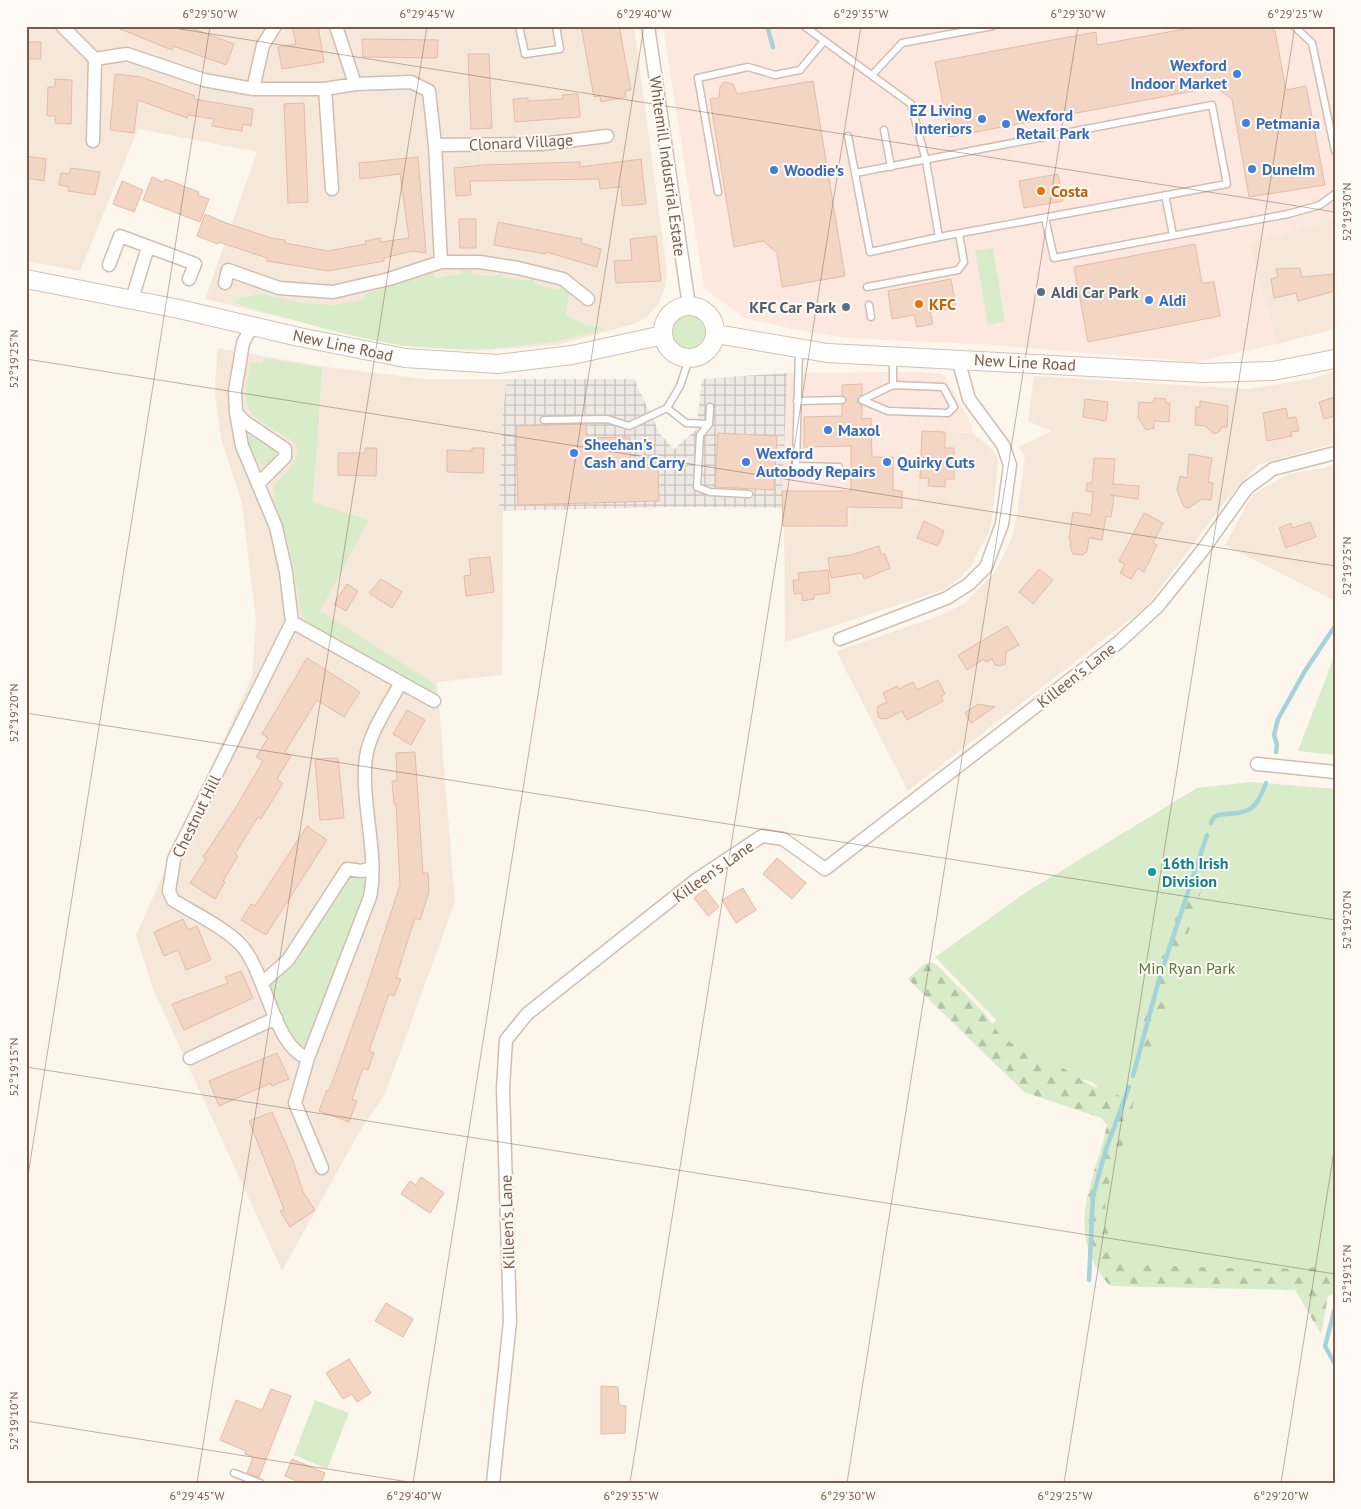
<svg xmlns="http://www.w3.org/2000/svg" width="1361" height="1509" font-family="'PT Sans',sans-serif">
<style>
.residential{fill:#f5e8da}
.commercial{fill:#fde8e0}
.industrial{fill:url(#industrial-grid)}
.green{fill:#d8ecc9}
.forest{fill:url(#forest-firs)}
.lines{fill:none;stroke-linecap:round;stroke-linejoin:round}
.stream{stroke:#a5d3da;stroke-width:4.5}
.building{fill:#f3d5c3;stroke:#e6bba3}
.lane-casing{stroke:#d1beb0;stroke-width:9}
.street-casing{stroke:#d1beb0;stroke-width:15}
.secondary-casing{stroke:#d6c0b0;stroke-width:20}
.lane{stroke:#fff;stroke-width:6}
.street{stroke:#fff;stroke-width:12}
.secondary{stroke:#fff;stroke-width:18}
.ticks{fill:none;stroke:#7a5c4d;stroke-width:1;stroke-opacity:0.45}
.shop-dot{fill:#3f7fe0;stroke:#fffaf3;stroke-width:2}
.food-dot{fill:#e8710a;stroke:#fffaf3;stroke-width:2}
.service-dot{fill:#5c6f8a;stroke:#fffaf3;stroke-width:2}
.culture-dot{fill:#0f9aa8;stroke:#fffaf3;stroke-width:2}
.labels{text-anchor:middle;stroke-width:4;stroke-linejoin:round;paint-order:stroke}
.shop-label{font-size:16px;font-weight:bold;fill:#366cbe;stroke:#fffaf3;text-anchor:start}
.street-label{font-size:16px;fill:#7a5c4d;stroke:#fffaf3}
.food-label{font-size:16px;font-weight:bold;fill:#c56008;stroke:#fffaf3;text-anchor:start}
.service-label{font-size:16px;font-weight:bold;fill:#4e5e75;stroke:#fffaf3;text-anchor:start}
.culture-label{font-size:16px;font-weight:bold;fill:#0d838f;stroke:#fffaf3;text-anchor:start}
.park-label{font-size:16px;fill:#537a41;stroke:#fffaf3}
.neatline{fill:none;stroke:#7a5c4d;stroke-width:2}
.ticks-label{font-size:12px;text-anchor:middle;fill:#7a5c4d}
</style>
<defs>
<pattern id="industrial-grid" width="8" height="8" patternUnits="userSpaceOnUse" patternTransform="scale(1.25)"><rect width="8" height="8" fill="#efe9e4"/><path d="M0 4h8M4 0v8" fill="none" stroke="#c7c0bb"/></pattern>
<pattern id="forest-firs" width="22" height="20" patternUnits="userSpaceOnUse" patternTransform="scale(1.25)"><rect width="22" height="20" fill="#d8ecc9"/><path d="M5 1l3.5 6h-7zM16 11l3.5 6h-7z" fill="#b4c2a5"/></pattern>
</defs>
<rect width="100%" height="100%" fill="#fdf6ec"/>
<path class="residential" d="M26,26H634L667,271L665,287L659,303L648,316L634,324L557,345L473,351L401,346L205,299L257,152L138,129L80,271L26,261Z
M1335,219V329L1277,344L1248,243Z
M217,348L326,367L424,379H507L503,411L499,511H503L502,675L437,682L455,902L385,1094L360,1131L282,1271L153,989L136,935L252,676L256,622L242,503L221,438L215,393Z
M1335,371V443L1258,465L1223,504L1147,606L908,791L836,651L939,616L965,603L996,571L1012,537L1017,516L1025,456L1018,447L1052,431L1028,421L1034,376L1248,389L1311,379Z
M922,431L972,433L988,445L997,456L998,462L992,519L989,532L971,566L960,578L943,590L785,642L784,527L850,528L851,507L916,508Z
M1335,466V601L1225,545L1252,495L1288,474Z"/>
<path class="commercial" d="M663,26H855L858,28L872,26H1335V219L1248,243L1277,344L1195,362L991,345L848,338L802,331L744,318L704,288Z
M913,372L940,373L945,376L972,426V433L922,431L916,508H851L850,528L784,527L782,508L787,373Z"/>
<path class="industrial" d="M787,373L782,508L676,507L499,511L503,411L507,379H634L660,434L674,449L696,430L702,379Z"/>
<path class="green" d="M993,248L1005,322L988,325L975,251Z
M461,269L472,270L473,275L499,276V271H503V277L529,281L530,276L534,277L533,283L558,290L560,284L569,293L566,315L587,325L605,328C547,349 462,353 401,345C345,337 289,318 235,303L238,298L262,294L302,303L335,305L365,299V294L433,273L435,278L461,274Z
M670 332a18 18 0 1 1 36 0a18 18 0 1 1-36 0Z
M265,358L322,368L313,502L369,520L320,611L435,684L436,695L308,623C300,616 299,604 298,594C292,556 287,533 272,497L275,495L273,486C334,429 261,441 247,405C243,392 249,375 251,362L261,364Z
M247,430L273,446L276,453C275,460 267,467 259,465L248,444Z
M1335,654V755L1298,751Z
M1252,782L1335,789V1280L1109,1278L1096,1214L1117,1113L1094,1083L1039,1065L988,1029L996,1020L935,957L1028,891L1197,788Z
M352,876L362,879L366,884L365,893L310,1040L304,1046C297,1045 295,1043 292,1037L271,990L270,983L294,961L347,879Z
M315,1400L349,1413L327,1469L294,1455Z"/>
<path class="forest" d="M1199,857L1211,861C1196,904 1185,947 1171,991C1165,1012 1157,1031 1152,1053L1138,1041L1163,954L1178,911L1179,886Z
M932,962L938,966L986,1015L1000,1035L1034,1059L1053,1062L1092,1086L1134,1101L1127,1131L1105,1196L1106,1227L1118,1259L1133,1265C1202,1266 1266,1272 1335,1266V1293L1328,1296L1321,1334L1295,1290L1110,1286C1062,1232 1094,1185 1107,1125L1101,1118L1024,1092L908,979L923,965Z"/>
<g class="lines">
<path class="stream" d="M767,26L773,47
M1276,752L1277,745L1274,735L1278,719L1305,671L1335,626
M1211,823L1214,817L1218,815C1248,812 1255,814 1266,783
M1133,1076L1160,976L1207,835
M1089,1280L1093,1196L1106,1149L1129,1087
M1335,1308L1325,1346L1335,1364"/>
</g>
<path class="building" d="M113,26H186L234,44L226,65L173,46L172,50Z
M292,26H318L324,62L282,69L278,47L296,44Z
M581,26H619L631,90L625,91L626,97L601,102L600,96L594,97Z
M1201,26H1268L1275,31L1286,90L1306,86L1325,185L1249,197L1232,99L1215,87L949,137L935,62L1096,32L1097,45Z
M362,39L438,40L437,58L363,57Z
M26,42H41V59H26Z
M468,54H489L492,128L471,129Z
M115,74L141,77L195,96L194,99L253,109L251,126L243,124L242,131L212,126L214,119L188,115L187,118L138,100L134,133L110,130Z
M55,79L72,80L71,124L55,123V116H47L48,87H55Z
M813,81L845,276L782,287L777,253L763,241L734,247L710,99L719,98L720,87L724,82L733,84L737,94Z
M578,94L580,117L515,122L513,99L528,98V101L563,99L562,95Z
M304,103L308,202L288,203L284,104Z
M26,156L46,159L44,181L26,178Z
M418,157L426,253L412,251L384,258V261L328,271L267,261V258L219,242L218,244L197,236L205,214L226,223L271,238L285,240V243L328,251L366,244L365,241L380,238L381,242L409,238L400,174L360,179L359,163Z
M641,159L646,204L622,206L621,187L600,189L599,179L470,181L471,195L456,196L454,168L483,165L580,162V167Z
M71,168L100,172L95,195L68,191L69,187L59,185L61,173L69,174Z
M1058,174L1063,201L1024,208L1019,181Z
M152,177L163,182L165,179L199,192L198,195L209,199L200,222L143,200Z
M122,181L143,190L134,212L113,204Z
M459,219H476V248H460Z
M498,222L582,239L581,243L601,249L597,267L546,252V254L494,245Z
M656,236L661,281L616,283L614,261L632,260L630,239Z
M1195,244L1202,283L1214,282L1220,316L1088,342L1074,267Z
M1300,268L1302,277L1335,274V291L1298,301L1296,293L1274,298L1271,279L1278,277L1276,269Z
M951,279L956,308L930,312L933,324L917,327L914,315L892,319L888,291Z
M862,384V394L857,401L862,406V419L871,418L872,457H893V490L902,491V508L847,507V526H783L782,491H851V446L804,447V417L842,416V405L847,400L842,395V385Z
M1335,397V416L1324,419L1319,402Z
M1154,398L1166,399V403H1170L1169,422L1154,421V428L1146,430L1138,418L1139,402L1153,403Z
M1085,399L1108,402L1106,421L1083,417Z
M1200,401L1228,406L1227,427H1221L1220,431L1214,434L1205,426L1195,425L1196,407H1200Z
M1286,408L1288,418L1296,417L1299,431L1291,432L1292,436L1267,441L1263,413Z
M586,424L587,438L630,437L631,468L658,467L659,501L518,505L516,426Z
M922,431L945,432V448H954V479H945V487L928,486L929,478H920Z
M718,433L777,436L774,490L715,487Z
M365,448H377L376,476L338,475V453H365Z
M472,448H484L483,473L447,472V450L472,451Z
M1189,454L1212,458L1208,482L1213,483L1211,500L1202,499L1189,508L1184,507L1177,490L1180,476L1187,478Z
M1094,458L1115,459L1113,484L1139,486L1138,499L1110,495L1114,497L1111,517L1106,516L1102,540L1089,538L1087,551L1083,555L1073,554L1070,547L1071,541L1069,539L1073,512L1091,515L1093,492L1086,491L1087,483H1092Z
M1144,513L1163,523L1153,543L1157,545L1144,572L1138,568L1131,579L1120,573L1125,564L1119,561Z
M924,521L944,531L938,546L917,538Z
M1310,522L1316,537L1286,548L1279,528L1291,523L1292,528Z
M879,546L881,554H885L890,568L864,579L862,573L831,578L828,558L851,555Z
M490,557L494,592L466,596L464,576L471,575L469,559Z
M1039,569L1053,580L1033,604L1019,592Z
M828,570L830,593L814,595V599L802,601V593L794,594L793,580H799L798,573Z
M381,579L402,592L392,608L369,593Z
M347,584L358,591L346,611L334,604Z
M1007,626L1019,645L1006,652L1005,664L1000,666L995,665L992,659L986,662L984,659L967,670L958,655Z
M307,658L360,692L344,717L317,700L285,752L291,756L277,779L283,783L261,819L258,817L235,854L238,856L223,881L225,882L215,899L190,883L206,859L203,857L238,804L263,761L256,757L268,738L262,734Z
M938,680L945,694L941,696L943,701L907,720L902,711L886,719L879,718L877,711L878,706L887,702L883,693L897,686L899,689L913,682L917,690Z
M978,704L995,707L971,723L965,713Z
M407,710L425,720L411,745L393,734Z
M415,752L423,873H428L429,892L420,920L415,918L404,952L396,978L401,979L394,996L389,994L369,1051L374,1053L368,1070L363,1068L352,1099L357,1101L349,1122L319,1111L327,1090L329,1091L367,986L400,885L396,804H394L392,781H397L396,753Z
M338,758L344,818L320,820L315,759Z
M307,826L327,840L266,935L241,920L251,904L255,906Z
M777,858L806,883L792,899L763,874Z
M743,888L756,910L736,923L722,900Z
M705,889L719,907L708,916L694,898Z
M183,919L188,930L197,926L211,960L186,970L178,950L164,956L154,932Z
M241,971L253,998L184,1030L172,1004L228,983L225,977Z
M277,1053L289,1079L272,1086L271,1083L219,1106L209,1081Z
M272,1112L292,1158L303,1192L315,1210L290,1227L280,1211L284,1209L249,1121Z
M421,1177L444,1193L430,1213L401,1194L410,1181L416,1185Z
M386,1303L413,1319L403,1337L375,1321Z
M349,1359L371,1393L357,1402L352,1394L343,1399L326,1373Z
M601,1386L618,1387L619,1405L626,1406L625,1433L601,1434Z
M271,1389L291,1396L259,1477L247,1473L253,1457L245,1454L246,1451L220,1440L236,1400L262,1410Z
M292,1459L325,1473L321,1483H302L285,1476Z"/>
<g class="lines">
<defs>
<path id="lane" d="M519,26L525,54L560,49L556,26
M804,26L911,104L926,161L939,237L1227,184L1212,105L855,173L870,252L939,237
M1294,26L1312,43L1335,151
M872,75L902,43L993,26
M884,130L891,167
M848,136L855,173
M718,192L698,78L748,67L775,75L800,70L824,41
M1165,195L1173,235
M1045,218L1054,258L1288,214L1320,205L1335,194
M867,287L958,270L964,262L959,234
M869,305L871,317
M799,349L796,466L839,467
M893,358V385
M893,385L943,387L954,407L948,413L888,411L862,400Z
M797,401L842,400
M667,408L686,423L709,424L710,407
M544,420L607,419L629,426L667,408L680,386L689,359
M709,424L700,435L697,487L710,492L749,494
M234,1473L260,1483"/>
<path id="street" d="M62,26L95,59L127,54L204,80L253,89H325L355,84L411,82L429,91L435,145L441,262
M336,26L355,84
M648,26L689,306
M253,89L263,45L275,26
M325,89L332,189
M93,141L95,59
M435,145L542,144L607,136
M109,265L120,236L195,264L189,279
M225,283L228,270L279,288L333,292L389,279L441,262H480L518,268L563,279L588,299
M132,299L148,247
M252,326L243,343L235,391L236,413L242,446L276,527L286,572L292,622L174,859L169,891L173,900C192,912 227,929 241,945C266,972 274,1048 308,1058
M236,413L245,422L285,449V457L259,483
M292,622L434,701
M840,639L947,598L969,584L986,567L1002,524L1010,465L1003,445L969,399L958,359
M1257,764L1335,772
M262,983L288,960L347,869L362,871L371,868
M190,1058L276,1018
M322,1168L295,1103L308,1058L370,897C379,853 360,802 366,757C370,731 388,707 400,684
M493,1483L510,1321L503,1088L506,1040L527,1014L696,880L762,836L783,839L825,869L1119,642L1158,606L1202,551L1247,488L1273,469L1335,453"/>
<path id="secondary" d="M26,279L179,309L299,337L405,358L498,364L572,355L663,335
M663 332a26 26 0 1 1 52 0a26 26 0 1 1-52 0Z
M716,334L827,353L1204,373L1273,371L1335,359"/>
</defs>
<use href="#lane" class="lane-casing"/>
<use href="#street" class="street-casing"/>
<use href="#secondary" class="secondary-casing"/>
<use href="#lane" class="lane"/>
<use href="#street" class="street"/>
<use href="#secondary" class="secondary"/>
</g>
<path class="ticks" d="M161,26L1335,212M26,359L1335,566M26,713L1335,920M26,1067L1335,1274M26,1188L210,26M26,1421L415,1483M197,1483L427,26M413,1483L644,26M630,1483L861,26M847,1483L1078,26M1064,1483L1295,26M1281,1483L1335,1145"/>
<g class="shop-dot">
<circle cx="1237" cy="74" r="5"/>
<circle cx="982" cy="119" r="5"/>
<circle cx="1246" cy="123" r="5"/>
<circle cx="1006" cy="124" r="5"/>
<circle cx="1252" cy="169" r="5"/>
<circle cx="774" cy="170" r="5"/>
<circle cx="1149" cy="300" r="5"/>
<circle cx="828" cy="430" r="5"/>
<circle cx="574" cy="453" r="5"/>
<circle cx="746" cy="462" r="5"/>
<circle cx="887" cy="462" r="5"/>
</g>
<g class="food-dot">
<circle cx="1041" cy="191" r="5"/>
<circle cx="919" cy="304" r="5"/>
</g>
<g class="service-dot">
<circle cx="1041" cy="292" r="5"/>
<circle cx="846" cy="307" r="5"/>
</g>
<circle class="culture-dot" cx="1152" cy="872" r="5"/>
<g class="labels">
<g class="shop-label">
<text x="1227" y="71" text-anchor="end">Wexford<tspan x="1227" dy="18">Indoor Market</tspan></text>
<text x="972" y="116" text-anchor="end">EZ Living<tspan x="972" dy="18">Interiors</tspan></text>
<text x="1016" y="121">Wexford<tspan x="1016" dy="18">Retail Park</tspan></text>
<text x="1256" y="129">Petmania</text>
<text x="1262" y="175">DuneIm</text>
<text x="784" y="176">Woodie's</text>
<text x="1159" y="306">Aldi</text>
<text x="838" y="436">Maxol</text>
<text x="584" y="450">Sheehan's<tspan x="584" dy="18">Cash and Carry</tspan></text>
<text x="756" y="459">Wexford<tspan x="756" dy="18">Autobody Repairs</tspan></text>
<text x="897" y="468">Quirky Cuts</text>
</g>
<g class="street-label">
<text transform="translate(521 142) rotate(-3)" y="6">Clonard Village</text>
<text transform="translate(668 166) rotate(82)" y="6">Whitemill Industrial Estate</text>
<text transform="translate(343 345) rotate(12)" y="6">New Line Road</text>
<text transform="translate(1025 362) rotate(3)" y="6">New Line Road</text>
<text transform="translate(1076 675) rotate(-38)" y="6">Killeen's Lane</text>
<text transform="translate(196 816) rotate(-64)" y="6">Chestnut Hill</text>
<text transform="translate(713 871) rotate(-35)" y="6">Killeen's Lane</text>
<text transform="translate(507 1222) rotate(-92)" y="6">Killeen's Lane</text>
</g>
<g class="food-label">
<text x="1051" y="197">Costa</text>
<text x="929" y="310">KFC</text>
</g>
<g class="service-label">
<text x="1051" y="298">Aldi Car Park</text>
<text x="836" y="313" text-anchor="end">KFC Car Park</text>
</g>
<g class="culture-label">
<text x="1162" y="869">16th Irish<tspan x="1162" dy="18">Division</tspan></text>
</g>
<g class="park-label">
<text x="1187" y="974">Min Ryan Park</text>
</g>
</g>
<rect width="1361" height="1509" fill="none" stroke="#fffaf3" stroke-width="55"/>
<rect x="28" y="28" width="1306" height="1454" class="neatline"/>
<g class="ticks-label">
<text x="210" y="18">6°29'50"W</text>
<text x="427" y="18">6°29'45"W</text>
<text x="644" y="18">6°29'40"W</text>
<text x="861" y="18">6°29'35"W</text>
<text x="1078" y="18">6°29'30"W</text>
<text x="1295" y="18">6°29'25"W</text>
<text transform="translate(1347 212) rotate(-90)" y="4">52°19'30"N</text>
<text transform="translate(14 359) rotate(-90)" y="4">52°19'25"N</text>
<text transform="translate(1347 566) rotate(-90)" y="4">52°19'25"N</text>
<text transform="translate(14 713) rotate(-90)" y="4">52°19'20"N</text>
<text transform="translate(1347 920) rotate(-90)" y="4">52°19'20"N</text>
<text transform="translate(14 1067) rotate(-90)" y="4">52°19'15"N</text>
<text transform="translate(1347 1274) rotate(-90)" y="4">52°19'15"N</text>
<text transform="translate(14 1421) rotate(-90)" y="4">52°19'10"N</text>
<text x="197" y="1500">6°29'45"W</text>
<text x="414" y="1500">6°29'40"W</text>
<text x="631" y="1500">6°29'35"W</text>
<text x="848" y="1500">6°29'30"W</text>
<text x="1065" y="1500">6°29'25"W</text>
<text x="1281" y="1500">6°29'20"W</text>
</g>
</svg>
